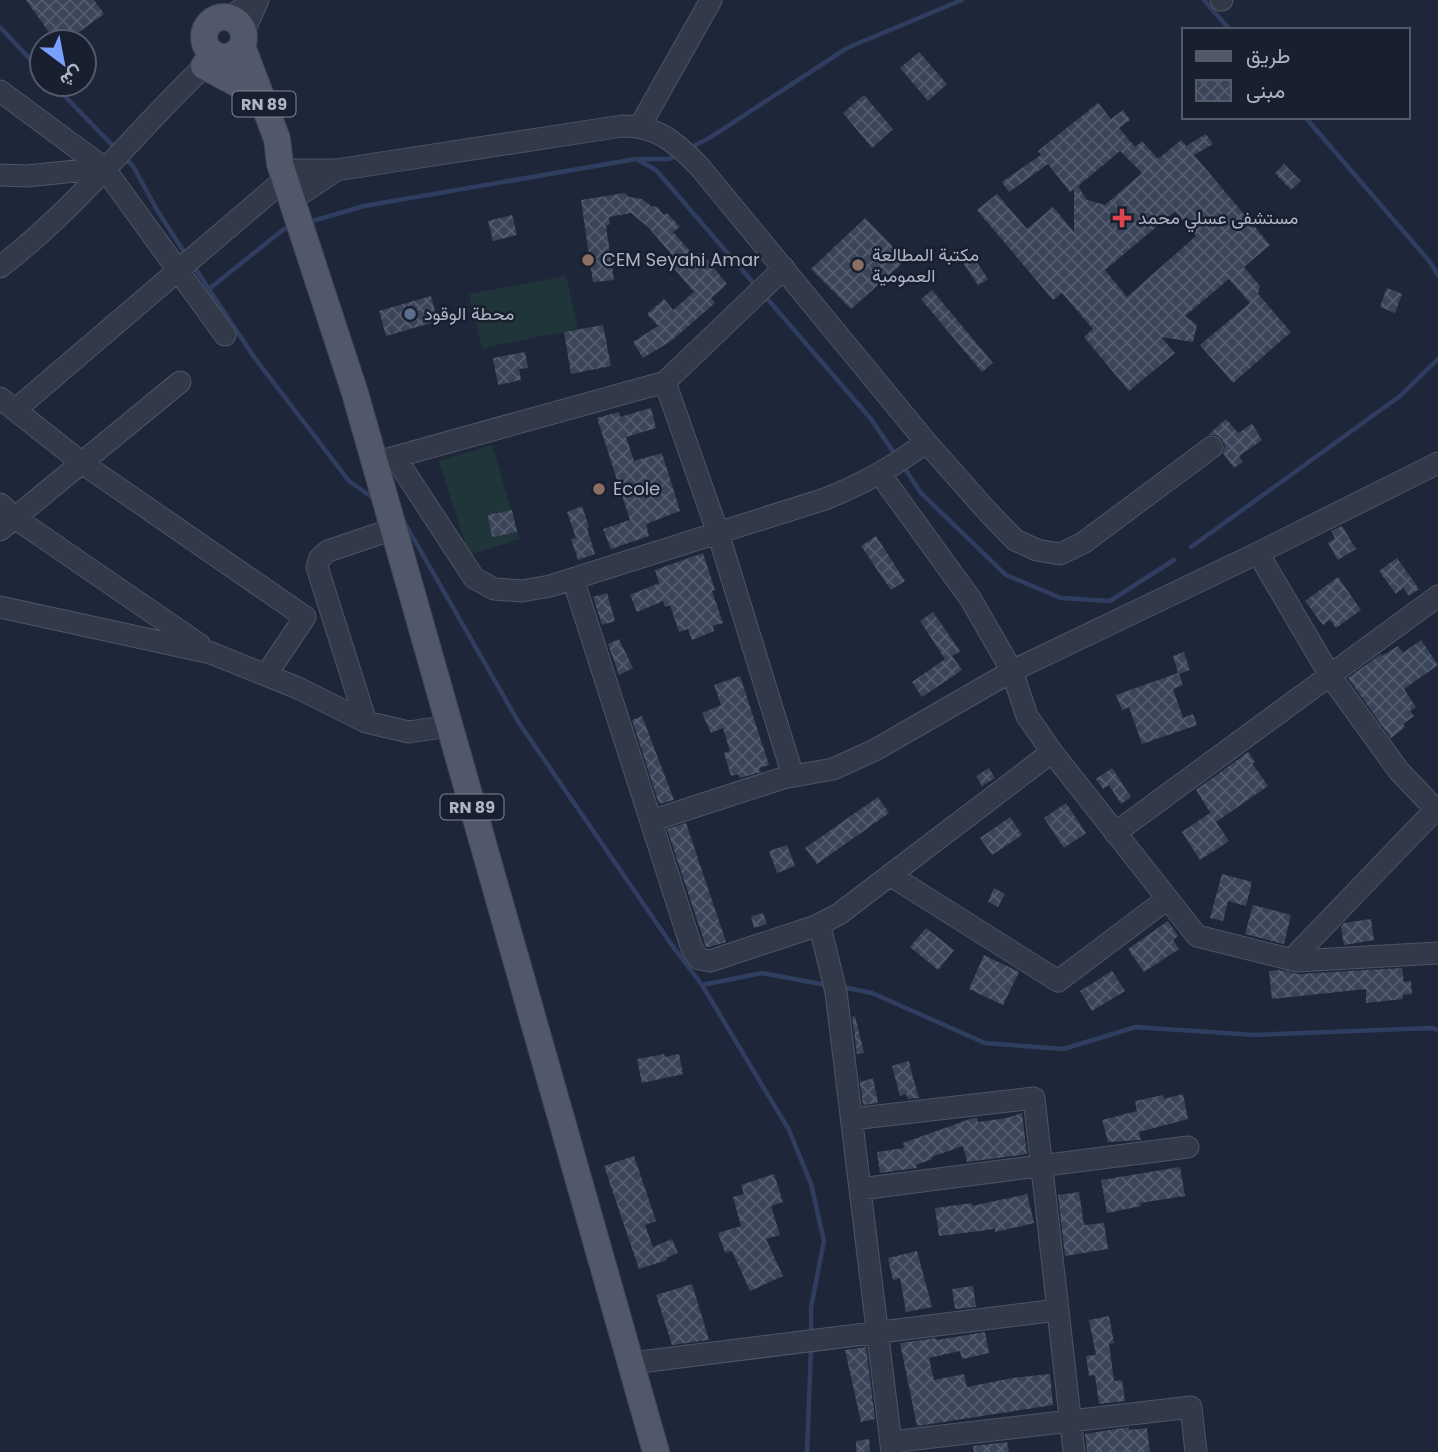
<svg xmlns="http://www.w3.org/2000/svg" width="1438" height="1452" font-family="Poppins,Vazirmatn,sans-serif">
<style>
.pitch{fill:#20353a}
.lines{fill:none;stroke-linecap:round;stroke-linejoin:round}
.stream{stroke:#2f3e60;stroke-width:4.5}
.building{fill:url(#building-cross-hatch);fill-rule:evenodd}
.minor-casing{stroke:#4d5464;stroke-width:23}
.major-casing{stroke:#3c4353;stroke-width:28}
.minor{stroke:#323a4a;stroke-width:21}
.major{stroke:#50586a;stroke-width:26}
.health-dot{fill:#e0444e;stroke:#181f2e;stroke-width:2.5}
.education-dot{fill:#8d6e63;stroke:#181f2e;stroke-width:2.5}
.service-dot{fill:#5c6f8a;stroke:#181f2e;stroke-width:2.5}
.labels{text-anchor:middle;stroke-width:5;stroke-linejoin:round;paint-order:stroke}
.shield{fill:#181f2e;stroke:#808798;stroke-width:2}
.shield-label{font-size:16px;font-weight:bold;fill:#acb4c6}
.poi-label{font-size:18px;fill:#acb4c6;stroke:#181f2e;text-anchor:start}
</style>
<defs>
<pattern id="building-cross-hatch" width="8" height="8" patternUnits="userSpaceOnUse" patternTransform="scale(1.75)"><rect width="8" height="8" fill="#3a4559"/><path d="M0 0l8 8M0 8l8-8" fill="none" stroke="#545d6f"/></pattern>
</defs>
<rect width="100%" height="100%" fill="#1e2739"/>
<path class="pitch" d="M566,276L578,329L482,348L469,294Z
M492,445L520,539L469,555L439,461Z"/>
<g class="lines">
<path class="stream" d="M1204,0L1230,30
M0,27L42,72
M53,84L115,148
M1305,117L1430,262L1438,275
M690,148L711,137L847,48L962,0
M123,157L133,166L157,210L186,255
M636,159H669L679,154
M309,222L364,206L636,159L656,170L756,286
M193,265L254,357L349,481L373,498
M209,289L284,229L291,227
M764,295L871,419L896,456
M903,466L921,493L1006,575L1061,598L1110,601L1174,560
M403,520L519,723L671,944L702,985L789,1130L811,1184L824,1241L811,1307V1336
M1191,547L1400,396L1438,359
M702,985L762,973L826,985
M842,987L872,993L985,1043L1063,1049L1136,1027L1254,1035L1432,1028L1438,1030
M807,1452L811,1348"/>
</g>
<path class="building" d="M26,0H94L104,14L65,42H56Z
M919,52L947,84L928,101L900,68Z
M864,95L893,129L872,148L843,113Z
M1098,103L1111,119L1123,110L1130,120L1119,128L1135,147L1142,141L1158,159L1181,140L1186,146L1206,134L1213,144L1194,155L1270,245L1244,267L1260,286L1258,294L1291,332L1233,383L1200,345L1250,303L1229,279L1185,316L1197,325L1193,342L1161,337L1175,353L1129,391L1084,337L1093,329L1062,293L1053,300L977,210L997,194L1027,229L1053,207L1074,232V189L1070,192L1048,164L1009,192L1002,182L1041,155L1038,151ZM1120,151L1142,173L1105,205L1087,200L1078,186ZM1175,211L1196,236L1127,297L1105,270Z
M1284,164L1301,181L1291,190L1275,173Z
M625,193L629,197L642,199L651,206L657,207L664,215L667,213L680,227L673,232L695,257L701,252L727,284L711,298L715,303L671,341L643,358L633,342L658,326L647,314L664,299L673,310L694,292L671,265L677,261L649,228L631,213L609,217L610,224L606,226L614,280L593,282L581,200Z
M512,215L517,235L493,241L488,221Z
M865,218L906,260L851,309L811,269Z
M972,255L988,279L978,285L962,261Z
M1387,288L1402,294L1395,313L1380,307Z
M932,290L993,363L982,372L921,299Z
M431,296L438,321L386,336L379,311Z
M603,325L611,366L571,374L564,332Z
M525,352L528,368L519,369L521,380L498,385L493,358Z
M651,408L656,428L626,437L634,461L662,453L680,511L646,524L649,536L611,549L603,529L630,520L597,418L619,412L620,417Z
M1226,419L1238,433L1252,424L1262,440L1239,456L1243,462L1234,468L1223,453L1225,446L1222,439L1217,435H1208Z
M582,506L589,527L587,528L595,554L578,560L571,539L576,538L567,512Z
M512,510L517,532L492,537L488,515Z
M1342,526L1356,549L1338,560L1328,543L1335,538L1331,531Z
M876,536L905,581L891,590L861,546Z
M703,553L715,590L712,591L723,623L713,626L714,631L692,640L688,629L679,632L670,605L665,607L663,601L637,612L630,595L659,583L655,570Z
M1397,558L1419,589L1409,596L1403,588L1396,594L1379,571Z
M1338,577L1361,610L1336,628L1330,620L1323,625L1305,601Z
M607,593L615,621L602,625L593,597Z
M933,612L960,651L952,656L962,670L922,697L912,682L945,659L920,621Z
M619,639L633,668L619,675L608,644Z
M1421,640L1438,665L1404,689L1416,707L1410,711L1414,716L1403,724L1405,727L1391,738L1348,678L1381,654L1382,656L1398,646L1403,653Z
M1184,652L1190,670L1179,674L1183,685L1173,689L1183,718L1193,714L1197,725L1142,744L1129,707L1122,710L1116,695L1178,673L1173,656Z
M740,676L769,765L759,768L761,772L740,778L738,774L731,776L724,753L730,751L723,728L711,733L702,713L721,705L714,685Z
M642,716L674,800L659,804L632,720Z
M1248,752L1255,762L1252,763L1268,786L1216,822L1196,790Z
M989,768L995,778L982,786L976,776Z
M1112,768L1131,797L1121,804L1109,785L1103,789L1096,779Z
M878,797L889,813L817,864L805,848Z
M1066,803L1086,833L1064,848L1044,818Z
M1210,813L1229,841L1200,860L1182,832Z
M1010,817L1022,835L992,855L980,838Z
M686,823L726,942L709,947H706L667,829Z
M787,845L795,866L777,873L769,851Z
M1222,874L1252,882L1246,906L1228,901L1223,921L1210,918Z
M994,888L1005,894L998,907L988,902Z
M1253,905L1291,915L1284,944L1245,934Z
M763,913L767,924L754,928L751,916Z
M1371,919L1374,940L1344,945L1341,927L1344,923Z
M1168,921L1178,936L1173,940L1179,949L1144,972L1128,949Z
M926,928L954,950L938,970L910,947Z
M984,955L1019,972L1003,1005L969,989Z
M1402,968L1404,982L1411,981L1412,994L1402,995L1403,999L1366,1003V989L1272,999L1269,971L1278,970L1298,974Z
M1112,971L1125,991L1092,1011L1080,991Z
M855,1016L864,1053L857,1054L852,1017Z
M664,1054L665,1057L679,1054L683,1074L642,1083L637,1059Z
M909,1061L913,1078L919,1098L908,1099L906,1094L900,1096L892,1066Z
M859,1075L861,1082L873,1078L878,1103L863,1105Z
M1183,1094L1188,1119L1139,1132L1141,1140L1108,1142L1102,1120L1137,1111L1135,1101L1163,1095L1164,1099Z
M1022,1113L1027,1154L967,1162L963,1146L931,1157L932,1159L916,1165L917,1168L880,1173L877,1152L904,1148L903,1143L973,1118H977L978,1122L1007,1118Z
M634,1156L656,1221L645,1225L653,1247L672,1239L678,1253L666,1258L667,1260L639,1269L604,1166Z
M1180,1167L1185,1196L1140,1203L1141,1206L1107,1213L1101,1180Z
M774,1174L783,1202L771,1206L780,1235L766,1239L783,1276L750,1291L732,1251L725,1253L718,1233L741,1226L733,1197L744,1194L741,1185Z
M1079,1192L1084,1225L1104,1223L1108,1249L1065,1256L1058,1195Z
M1027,1194L1034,1223L995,1232V1229L939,1236L935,1208L972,1203V1206Z
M917,1251L932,1307L906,1312L900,1278L893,1280L888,1258Z
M692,1284L709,1340L672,1345L656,1295Z
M973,1286L976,1307L955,1309L952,1289Z
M1109,1316L1114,1343L1109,1344L1114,1381L1122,1380L1125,1401L1099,1404L1095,1375L1089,1376L1086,1356L1096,1355L1089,1320Z
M985,1332L989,1353L962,1359L960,1351L929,1358L934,1380L964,1374L967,1387L1012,1378L1050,1374L1053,1405L917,1426L900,1343L936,1338L937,1340Z
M866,1347L875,1419L861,1422L845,1350Z
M1129,1427V1430L1147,1428L1150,1452H1087L1085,1434Z
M869,1439L870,1452H856V1441Z
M1007,1442L1009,1452H974L973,1446Z"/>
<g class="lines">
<defs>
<path id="minor" d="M1221,0H1222
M229,18L254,0
M243,33L258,0
M0,91L104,168L27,176L0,175
M640,126L711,0
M104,168L225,335
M282,170H336L622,126C658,126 675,142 699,166L926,442L988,512L1015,540L1037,550L1060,554L1083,543L1212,447
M293,199L335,171
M0,267C80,206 142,123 216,55
M665,382L718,533L793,776
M0,398L82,463L305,617L266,675
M15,410L285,179
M395,457L474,578L494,589L522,591L550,586L825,499C863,484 894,467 926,442
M384,460L665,382L784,268
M880,474L970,598L1012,671L1027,716L1052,752L1197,936L1297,961L1437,953
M0,504L15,518L200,645
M0,530L180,382
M1258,553L1331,677L1399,771L1438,812
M573,579L692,949L699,959L710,961L816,926L839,914L1052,752
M0,607L211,653L298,688L366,722L409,732L449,726
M366,722L317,567L320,558L328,551L393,529
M651,821L783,778L833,769L875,750L1012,671L1258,553L1438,463
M1115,833L1438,596
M890,875L1058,981L1167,899
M816,926L822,935L836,992L892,1452
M1291,960L1438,807
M852,1119L1034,1098L1074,1452
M860,1189L1188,1147
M632,1363L1057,1310
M891,1442L1191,1407L1196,1452"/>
<path id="major" d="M204 37a20 20 0 1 1 40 0a20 20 0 1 1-40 0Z
M242,46L277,139L280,164L355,393L656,1452
M204,66L236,83"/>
</defs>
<use href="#minor" class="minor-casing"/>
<use href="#major" class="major-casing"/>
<use href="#minor" class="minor"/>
<use href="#major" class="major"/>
</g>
<path class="health-dot" d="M1118.5 207.5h7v7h7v7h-7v7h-7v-7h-7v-7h7z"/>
<g class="education-dot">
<circle cx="588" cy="260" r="7"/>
<circle cx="858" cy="265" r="7"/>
<circle cx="599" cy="489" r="7"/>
</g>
<circle class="service-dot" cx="410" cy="314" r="7"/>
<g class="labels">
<g class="shield">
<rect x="232.5" y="91.5" width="63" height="25" rx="5"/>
<rect x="440.5" y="794.5" width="63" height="25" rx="5"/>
</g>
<g class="shield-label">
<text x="264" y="110">RN 89</text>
<text x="472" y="813">RN 89</text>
</g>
<g class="poi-label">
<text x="1138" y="224">مستشفى عسلي محمد</text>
<text x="872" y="261">مكتبة المطالعة<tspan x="872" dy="21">العمومية</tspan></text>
<text x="602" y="266">CEM Seyahi Amar</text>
<text x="424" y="320">محطة الوقود</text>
<text x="613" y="495">Ecole</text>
</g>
</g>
<rect x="1182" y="28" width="228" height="91" fill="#181f2e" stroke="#535b6b" stroke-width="2"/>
<rect x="1196" y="51" width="35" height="10" fill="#50586a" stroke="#535b6b" stroke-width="2"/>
<text x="1246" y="63" font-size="21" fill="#acb4c6">طريق</text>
<rect x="1196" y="80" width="35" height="21" fill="url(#building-cross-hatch)" stroke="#535b6b" stroke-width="2"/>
<text x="1246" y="98" font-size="21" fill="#acb4c6">مبنى</text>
<g transform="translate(63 63) rotate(148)"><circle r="33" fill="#181f2e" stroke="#535b6b" stroke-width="2"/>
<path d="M0-5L12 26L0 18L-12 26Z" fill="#799fff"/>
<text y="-10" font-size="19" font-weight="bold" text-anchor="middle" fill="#acb4c6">ش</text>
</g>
</svg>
